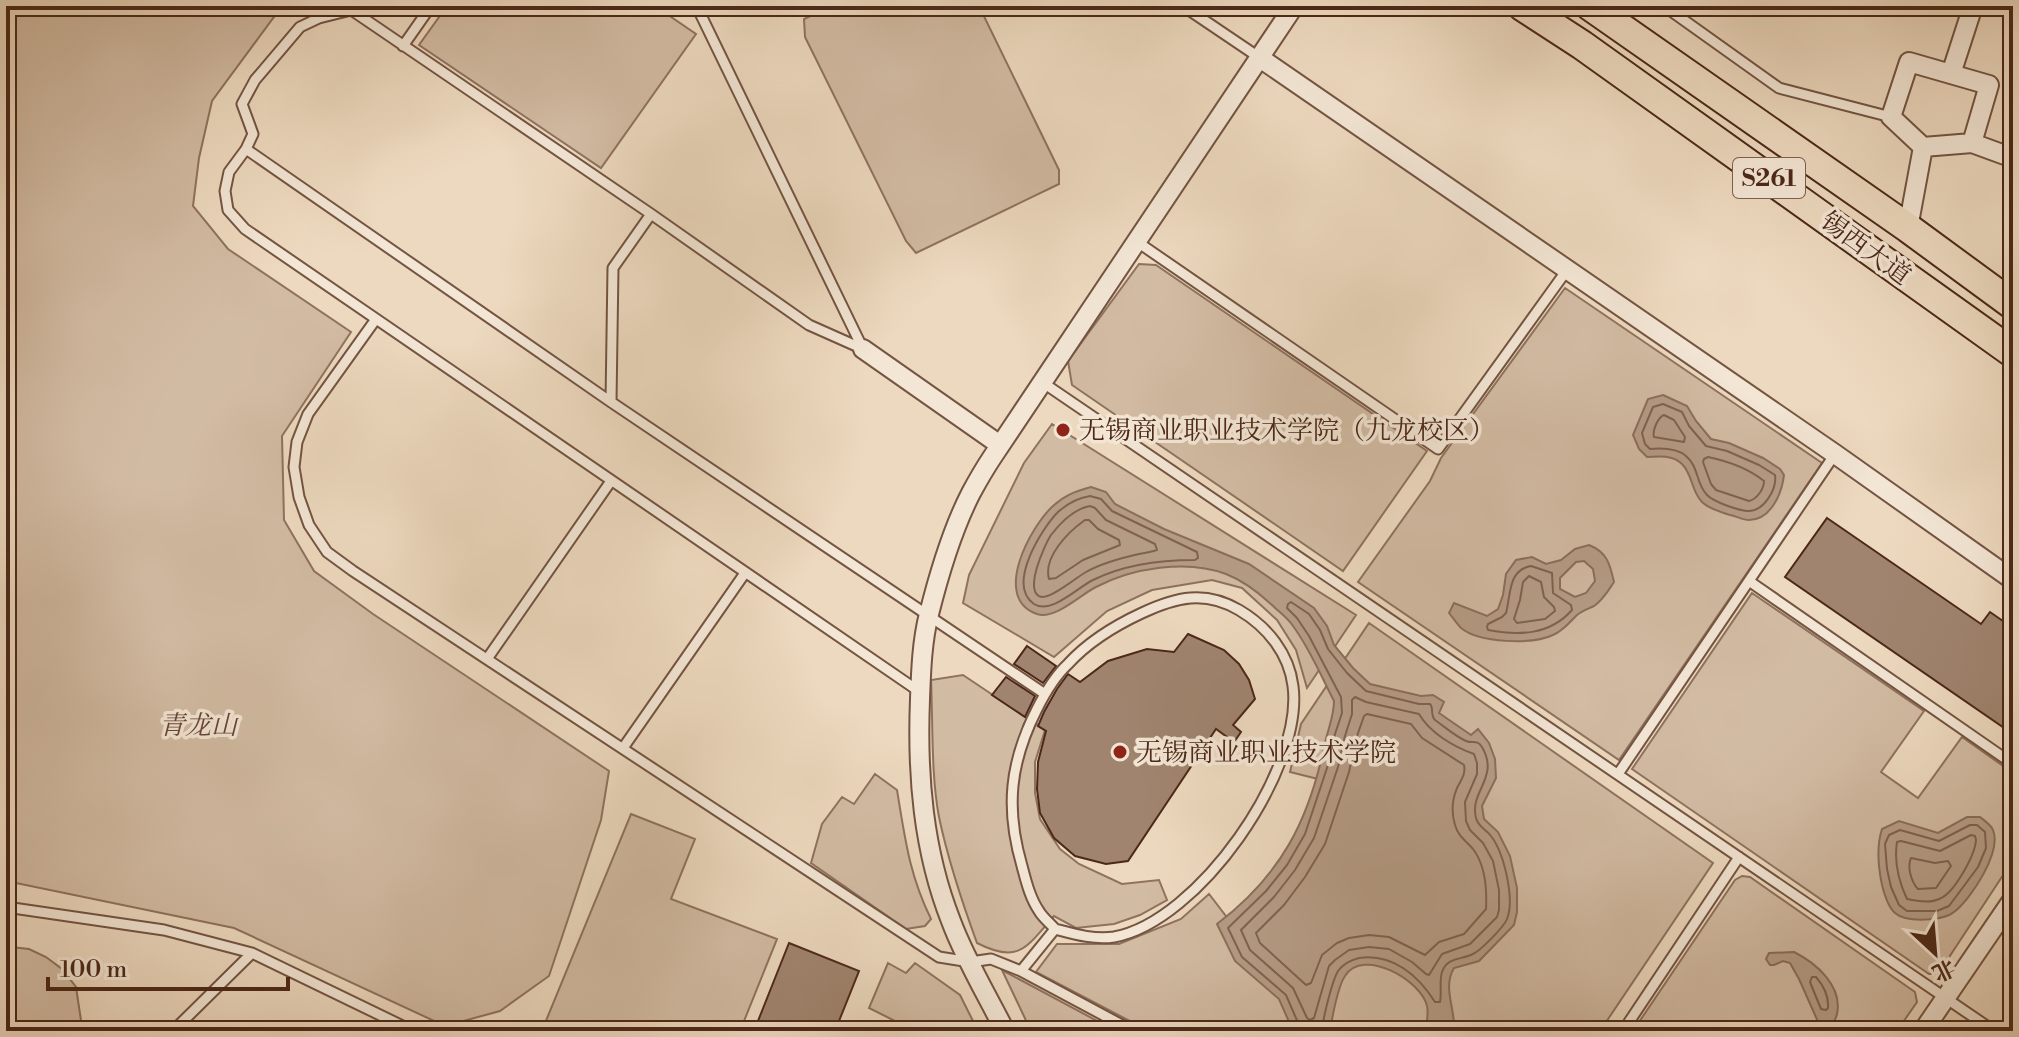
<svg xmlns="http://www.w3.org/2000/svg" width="2019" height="1037" font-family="'Libre Bodoni','Noto Serif SC',serif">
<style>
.green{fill:#d2bba3;stroke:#8f725e;stroke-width:2}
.water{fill:#b69d87;stroke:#8c6e5b;stroke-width:2;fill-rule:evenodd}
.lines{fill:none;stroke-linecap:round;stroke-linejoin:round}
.shore{stroke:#816250;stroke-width:2}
.building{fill:#a0846f;stroke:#4c2819;stroke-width:2}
.lane-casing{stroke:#745442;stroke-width:13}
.street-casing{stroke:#745442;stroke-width:22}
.primary-casing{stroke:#4c2819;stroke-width:32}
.lane{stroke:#f3e6d5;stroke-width:9}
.street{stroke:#f3e6d5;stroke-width:18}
.primary{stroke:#edd9bf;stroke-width:28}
.poi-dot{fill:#8f2418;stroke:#f3e6d5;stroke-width:3}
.labels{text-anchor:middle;stroke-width:7;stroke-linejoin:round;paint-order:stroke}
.shield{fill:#f3e6d5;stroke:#7e6151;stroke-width:2}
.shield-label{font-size:24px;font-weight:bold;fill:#4c2819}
.street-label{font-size:26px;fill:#4c2819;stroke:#f3e6d5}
.poi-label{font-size:26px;fill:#4c2819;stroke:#f3e6d5;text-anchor:start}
.park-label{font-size:26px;font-style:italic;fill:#674535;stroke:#f3e6d5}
</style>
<rect width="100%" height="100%" fill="#edd9bf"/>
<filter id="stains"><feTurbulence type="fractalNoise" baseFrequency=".0025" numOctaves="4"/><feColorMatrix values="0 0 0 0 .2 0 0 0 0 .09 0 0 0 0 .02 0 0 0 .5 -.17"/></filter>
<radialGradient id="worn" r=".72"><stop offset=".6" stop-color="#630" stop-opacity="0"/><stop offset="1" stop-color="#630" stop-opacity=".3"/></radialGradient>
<path class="green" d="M6,6H282L212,101L199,158L193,206L228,249L351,332L282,436L284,520L314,571L373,614L609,771L601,820L549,976L500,1011L445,1026L234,928L6,881Z
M447,6H655L696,34L601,168L419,45Z
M831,6H979L1059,170V184L916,253L906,241L805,37L804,19Z
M1139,264L1156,265L1427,451L1343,571L1072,385L1068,361Z
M1565,288L1822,463L1619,760L1358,582L1430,481L1441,458Z
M1052,424L1356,615L1307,688L1296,650L1277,620L1242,588L1212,580L1152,590L1107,611L1054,657L963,603L969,575L1024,463Z
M1752,593L1924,711L1881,772L1918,798L1962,737L2013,773V860L1938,974H1929L1632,769Z
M1369,623L1713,863L1600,1031H1149L1036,972L1057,944H1119L1181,919L1209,894L1229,920L1287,862L1318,779L1290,772L1301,724Z
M963,675L1045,730L1035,762V793L1040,819L1060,849L1079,864L1122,884L1159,880L1167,900L1140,915L1114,924L1076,928L1054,916C1027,946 1020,965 977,943C962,902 948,860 939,817C931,775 933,724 931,680Z
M875,774L897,790C905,838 909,874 931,919L925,926L906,929L811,863L822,824L842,797L854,804Z
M631,814L695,839L671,899L777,939L740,1031H552L543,1028Z
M1742,876L1750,877L1915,992L1917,1002L1897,1031H1633L1735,880Z
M11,947L29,949L46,957L62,969L76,987L82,1027L81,1031H6V948Z
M888,963L906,973L915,963L960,995L978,1031H891L895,1021L869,1008Z
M1002,970L1116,1031H1031Z"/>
<path class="water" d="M1663,395L1687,406L1696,421L1711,439L1729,443L1763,458L1780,469L1784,475C1782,493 1771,520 1749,520C1743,520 1736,516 1730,515C1721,512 1709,509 1702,502C1691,491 1693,475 1682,464C1673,455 1659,456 1647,457L1639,449L1633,435L1648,399Z
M1091,487L1106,492L1115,504L1164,529L1249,564L1314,608L1327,626L1334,645L1353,668L1370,684L1421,696L1433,695L1444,702L1439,713L1471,735L1478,729L1489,743L1495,759L1496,778L1482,806L1484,819L1498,832L1510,856L1517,888V912L1514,925L1479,961L1454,968C1442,988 1456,1010 1454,1031H1426C1426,1024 1429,1013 1427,1006C1421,980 1363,947 1345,976C1338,986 1332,1018 1330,1031H1293L1279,999L1235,961L1217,924C1281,875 1309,821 1325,743C1328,729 1334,716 1334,701C1321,676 1310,649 1293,626C1288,618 1279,612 1272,605C1258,592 1244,581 1226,574C1187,559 1132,568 1096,587C1080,595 1055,620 1037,614C991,598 1031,526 1053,506C1065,495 1076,491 1091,487Z
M1589,545C1607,552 1610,564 1614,582C1608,591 1603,600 1594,606C1588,609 1582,611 1577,615C1570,622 1563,631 1553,635C1532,645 1479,643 1461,628C1457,624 1453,618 1449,613L1454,603L1487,616L1498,609L1503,595L1506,574L1516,560L1532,557L1546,564L1561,560L1575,549ZM1584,561L1593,569L1595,581L1586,593L1575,597L1560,589V578L1576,562Z
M1967,817H1980C1985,821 1991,825 1993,830C2002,852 1971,899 1954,912C1943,921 1906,923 1895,913C1888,907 1884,893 1882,885C1878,866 1876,847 1882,829L1899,821L1938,833Z
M1794,952C1816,963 1843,986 1837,1014C1836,1019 1833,1023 1831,1027L1824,1030L1819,1024L1799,979L1790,963L1783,961L1774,965H1770L1766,959L1769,953Z"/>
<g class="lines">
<path class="shore" d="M1663,404L1682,412L1689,426L1706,446L1727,451L1759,465L1775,475C1777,489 1764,512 1747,511C1737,510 1714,502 1707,495C1696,484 1699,467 1686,456C1677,448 1662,448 1650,449L1645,444L1642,433L1653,407Z
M1664,415L1674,420L1685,437L1684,442L1654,437C1652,431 1658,417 1664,415Z
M1708,457C1727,461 1749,469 1764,481C1764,489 1757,499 1749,501L1716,490L1711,484L1703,462L1704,459Z
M1090,496L1101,499L1112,511L1197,552L1198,558L1195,560C1160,560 1125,564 1093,580C1078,587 1051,615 1034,604C1006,585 1042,528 1058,512C1068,503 1077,498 1090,496Z
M1090,506L1095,508L1106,520L1155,544L1157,550C1151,552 1145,553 1139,554C1121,558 1102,563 1086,572C1077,577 1052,598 1042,597C1022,594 1045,544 1051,535C1061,522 1074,509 1090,506Z
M1085,520H1089L1098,529L1119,540L1120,545L1083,560L1056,578L1049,579C1043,557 1068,532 1085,520Z
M1531,566L1552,573L1553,593L1571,605L1572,610C1550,635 1519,636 1488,630L1487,627L1488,624L1502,617L1506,613C1511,594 1508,570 1531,566Z
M1529,576L1541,582L1544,597L1554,607L1555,611L1545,619L1517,623L1514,619L1520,600L1523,582Z
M1355,697L1366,702L1419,714C1430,733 1454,747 1474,754L1477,763V774L1465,802L1466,821L1470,830L1483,843L1493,861L1499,890V910L1497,917L1470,944L1442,954L1429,975L1426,974L1412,962L1389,949L1369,947L1349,950L1335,960L1329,966L1314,1018L1310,1020L1307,1018L1293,988L1250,950L1241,930L1274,897L1295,870L1314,838L1338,767L1345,736L1352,714V700Z
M1367,714L1411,724L1422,738L1464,765C1466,774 1461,780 1457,788C1452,800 1451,812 1455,825C1458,836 1466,841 1473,849C1486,866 1487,890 1486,909L1464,934L1439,942L1425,955L1389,937L1369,935L1349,938L1337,943L1322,955L1311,983L1306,985L1260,943L1256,933L1284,905L1305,877L1325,844L1349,772L1356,739L1364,716Z
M1970,825H1977L1985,832L1986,848L1978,867L1949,906L1937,911H1907L1899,905L1891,887L1887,869L1885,844L1889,835L1900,830L1939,841Z
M1971,835L1975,836L1976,840C1975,855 1954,894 1939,899C1931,903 1916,901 1907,899C1899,882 1894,861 1897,842L1901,841L1940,851Z
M1911,858L1935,863L1948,861L1951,866L1936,888L1918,889C1911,882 1907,866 1911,858Z
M1812,977H1816C1823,985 1829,996 1828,1008L1826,1010L1821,1009L1810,982Z
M1300,1031L1299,1025L1286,995L1242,957L1228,928L1266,891L1287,865L1305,834L1328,765L1335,734L1342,713L1341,697L1309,636L1297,618L1287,608L1288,604L1291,602L1309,614L1320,630L1328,649L1347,673L1366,691L1419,704H1430C1434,708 1430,715 1435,720C1445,727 1455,736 1466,741C1473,744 1477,739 1482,747C1500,778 1469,791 1476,818C1478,827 1486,829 1491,836C1504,853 1515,899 1507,919C1504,927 1480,951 1473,954C1461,960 1447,957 1442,972C1439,981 1442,993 1440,1002H1435C1418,975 1392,953 1359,958C1351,960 1343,964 1338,971C1332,981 1323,1018 1322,1031"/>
</g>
<path class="building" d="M1827,518L1981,624L1990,612L2013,628V734L1785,577Z
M1188,634L1224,650L1239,664L1249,680L1255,699L1233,725L1241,732L1234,742L1216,729L1128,861L1106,864L1075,856L1054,838L1040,813L1037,789L1038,762L1046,731L1038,726L1044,712L1057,689L1068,674L1080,682L1108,661L1147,649L1174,652Z
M1027,646L1056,666L1043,683L1014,664Z
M1006,677L1035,696L1025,717L992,695Z
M789,943L859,971L835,1031H754Z"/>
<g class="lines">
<defs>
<path id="lane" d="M692,6L699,11L863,349
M1183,6L1260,58
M1664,6L1779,88L1891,117
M347,7L651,214L809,325L863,349
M351,10L319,18L300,27L255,80L242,104L253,134L246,149L229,172L225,191L228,210L245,229L920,692
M403,46L431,6
M246,149L611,402L1045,694
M1136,241L1438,449L1567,270
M376,319L308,414L297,442L294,467L299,497L309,525L327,552L353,571L939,957L970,962L991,959L1021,971L1133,1031
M1042,382L1994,1031
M611,402L613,268L651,214
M1749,581L2013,764
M487,659L611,481
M623,748L745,573
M1618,774L1835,454
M6,907L164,930L252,953L413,1031
M1021,971L1055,929C1074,934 1094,940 1114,937C1198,922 1304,770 1293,686C1289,654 1268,627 1239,610C1205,590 1176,597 1142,613C1114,626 1089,641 1068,664C1055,676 1045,693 1037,709C1010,762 1005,808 1022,866C1026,881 1030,898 1039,911C1043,918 1050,923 1055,929
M173,1031L252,953
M1623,1031L1739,857"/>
<path id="street" d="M1260,58L1835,454L2013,580
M1951,74L1973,6
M1972,143L1989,85L1909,62L1891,117L1923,147L1972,143L2013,158
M1908,228L1923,147
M863,349L1000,445
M1005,1031C987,995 965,959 951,921C923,850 917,775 920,699C921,671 922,641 929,614C939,574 952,530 971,493C978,480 985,468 993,456L1294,6
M1923,1031L2013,899"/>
<path id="primary" d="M1522,6L1582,45L2013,353
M1590,6L1908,228L2013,305"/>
</defs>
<use href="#lane" class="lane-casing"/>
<use href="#street" class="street-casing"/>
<use href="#primary" class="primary-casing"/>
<use href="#lane" class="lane"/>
<use href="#street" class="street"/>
<use href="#primary" class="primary"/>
</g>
<g class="poi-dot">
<circle cx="1063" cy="430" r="8"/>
<circle cx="1120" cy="752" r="8"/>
</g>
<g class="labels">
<rect class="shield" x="1733" y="158" width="72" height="40" rx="6"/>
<g class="shield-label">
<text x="1769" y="186">S261</text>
</g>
<g class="street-label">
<text transform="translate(1866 248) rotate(36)" y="9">锡西大道</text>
</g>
<g class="poi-label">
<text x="1079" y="439">无锡商业职业技术学院（九龙校区）</text>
<text x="1136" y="761">无锡商业职业技术学院</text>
</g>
<g class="park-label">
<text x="198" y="734">青龙山</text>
</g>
</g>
<rect width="2019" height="1037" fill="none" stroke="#edd9bf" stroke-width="32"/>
<rect x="8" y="8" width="2003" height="1021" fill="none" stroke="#4c2819" stroke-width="4"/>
<rect x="16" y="16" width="1987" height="1005" fill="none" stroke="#4c2819" stroke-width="2"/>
<g transform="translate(1935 953) rotate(154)" stroke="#f3e6d5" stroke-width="6" paint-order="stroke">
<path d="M0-6L14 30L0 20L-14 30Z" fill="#4c2819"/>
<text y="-12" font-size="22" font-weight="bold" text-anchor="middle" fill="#4c2819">北</text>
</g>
<path d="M48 977v12h240v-12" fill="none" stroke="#4c2819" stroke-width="4"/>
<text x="60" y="977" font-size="24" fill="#4c2819" stroke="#f3e6d5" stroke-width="6" paint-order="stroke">100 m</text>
<rect width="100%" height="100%" filter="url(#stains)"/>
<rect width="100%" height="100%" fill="url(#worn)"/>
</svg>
